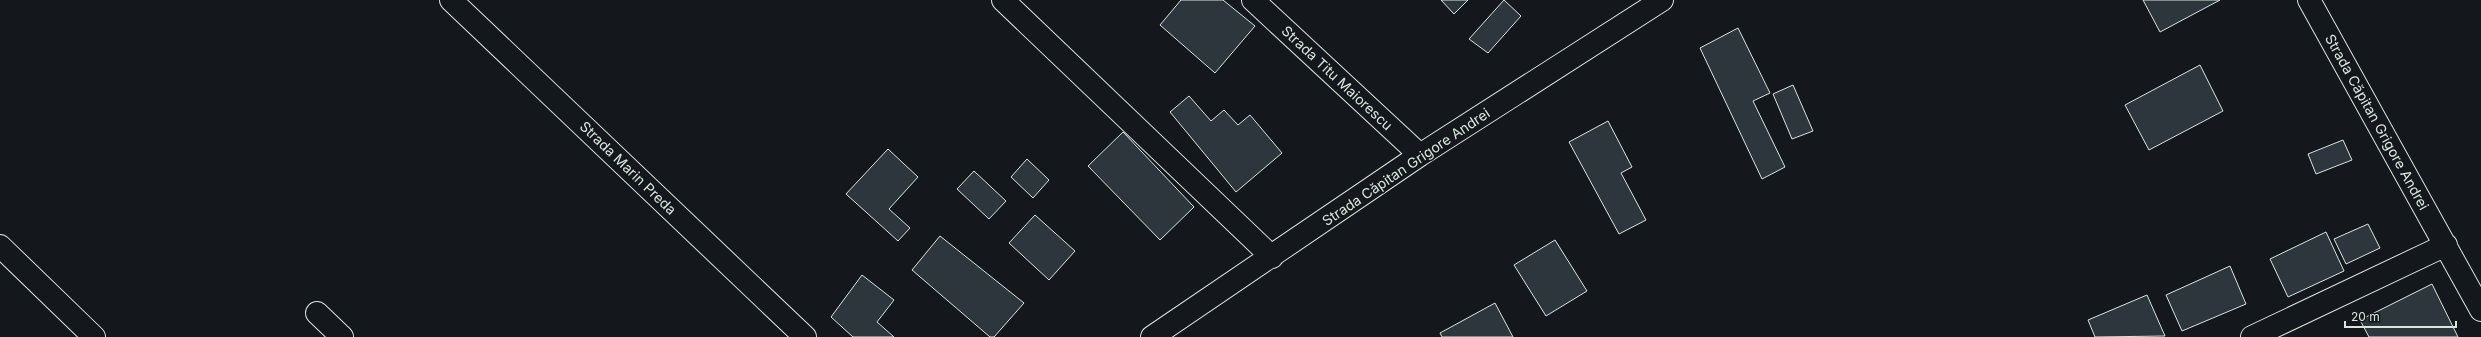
<svg xmlns="http://www.w3.org/2000/svg" width="2481" height="337" font-family="Inter,sans-serif">
<style>
.building{fill:#2c363c;stroke:#d8e6dc}
.lines{fill:none;stroke-linecap:round;stroke-linejoin:round}
.minor-casing{stroke:#d8e6dc;stroke-width:24}
.minor{stroke:#14181c;stroke-width:22}
.labels{text-anchor:middle;stroke-width:3;stroke-linejoin:round;paint-order:stroke}
.street-label{font-size:14px;fill:#d8e6dc;stroke:#14181c}
</style>
<rect width="100%" height="100%" fill="#14181c"/>
<path class="building" d="M1181,0H1223L1255,26L1215,73L1160,25Z
M1441,0H1468L1454,14Z
M1504,0L1521,16L1488,53L1469,39Z
M2143,0H2220L2160,32Z
M1738,28L1770,93L1753,101L1785,167L1762,179L1700,48Z
M2200,65L2223,111L2149,150L2125,105Z
M1793,85L1813,131L1792,139L1773,94Z
M1189,96L1211,121L1224,110L1238,125L1250,115L1282,153L1236,192L1170,112Z
M1608,121L1632,167L1621,173L1646,220L1619,234L1569,142Z
M1123,132L1194,207L1160,240L1088,166Z
M2343,140L2352,160L2316,174L2308,154Z
M888,149L918,177L889,209L910,228L898,241L846,194Z
M1027,159L1049,180L1033,198L1011,177Z
M974,171L1006,201L989,219L957,189Z
M1035,215L1075,251L1049,280L1009,243Z
M2368,224L2380,248L2346,264L2334,239Z
M2326,232L2344,271L2288,297L2270,259Z
M940,236L1024,303L994,337H990L912,270Z
M1555,240L1587,291L1546,316L1514,265Z
M2230,266L2246,304L2182,331L2166,295Z
M862,275L894,300L877,322L894,337H853L831,317Z
M2432,284L2458,337H2369L2360,320Z
M2147,295L2165,336L2095,337L2088,320Z
M1495,303L1513,337H1442L1440,333Z"/>
<g class="lines">
<defs>
<path id="minor" d="M451,0L805,337
M1003,0L1272,257
M1253,0L1420,155
M2309,0L2481,310
M0,246L94,337
M317,313L342,337
M1152,337L1420,155L1662,0
M2252,337L2446,245"/>
</defs>
<use href="#minor" class="minor-casing"/>
<use href="#minor" class="minor"/>
</g>
<g class="labels">
<g class="street-label">
<text transform="translate(1337 78) rotate(43)" y="5">Strada Titu Maiorescu</text>
<text transform="translate(2377 122) rotate(61)" y="5">Strada Căpitan Grigore Andrei</text>
<text transform="translate(1406 167) rotate(-34)" y="5">Strada Căpitan Grigore Andrei</text>
<text transform="translate(628 168) rotate(44)" y="5">Strada Marin Preda</text>
</g>
</g>
<path d="M2345 321v6h111v-6" fill="none" stroke="#d8e6dc" stroke-width="2"/>
<text x="2351" y="321" font-size="12" fill="#d8e6dc" stroke="#14181c" stroke-width="3" paint-order="stroke">20 m</text>
</svg>
